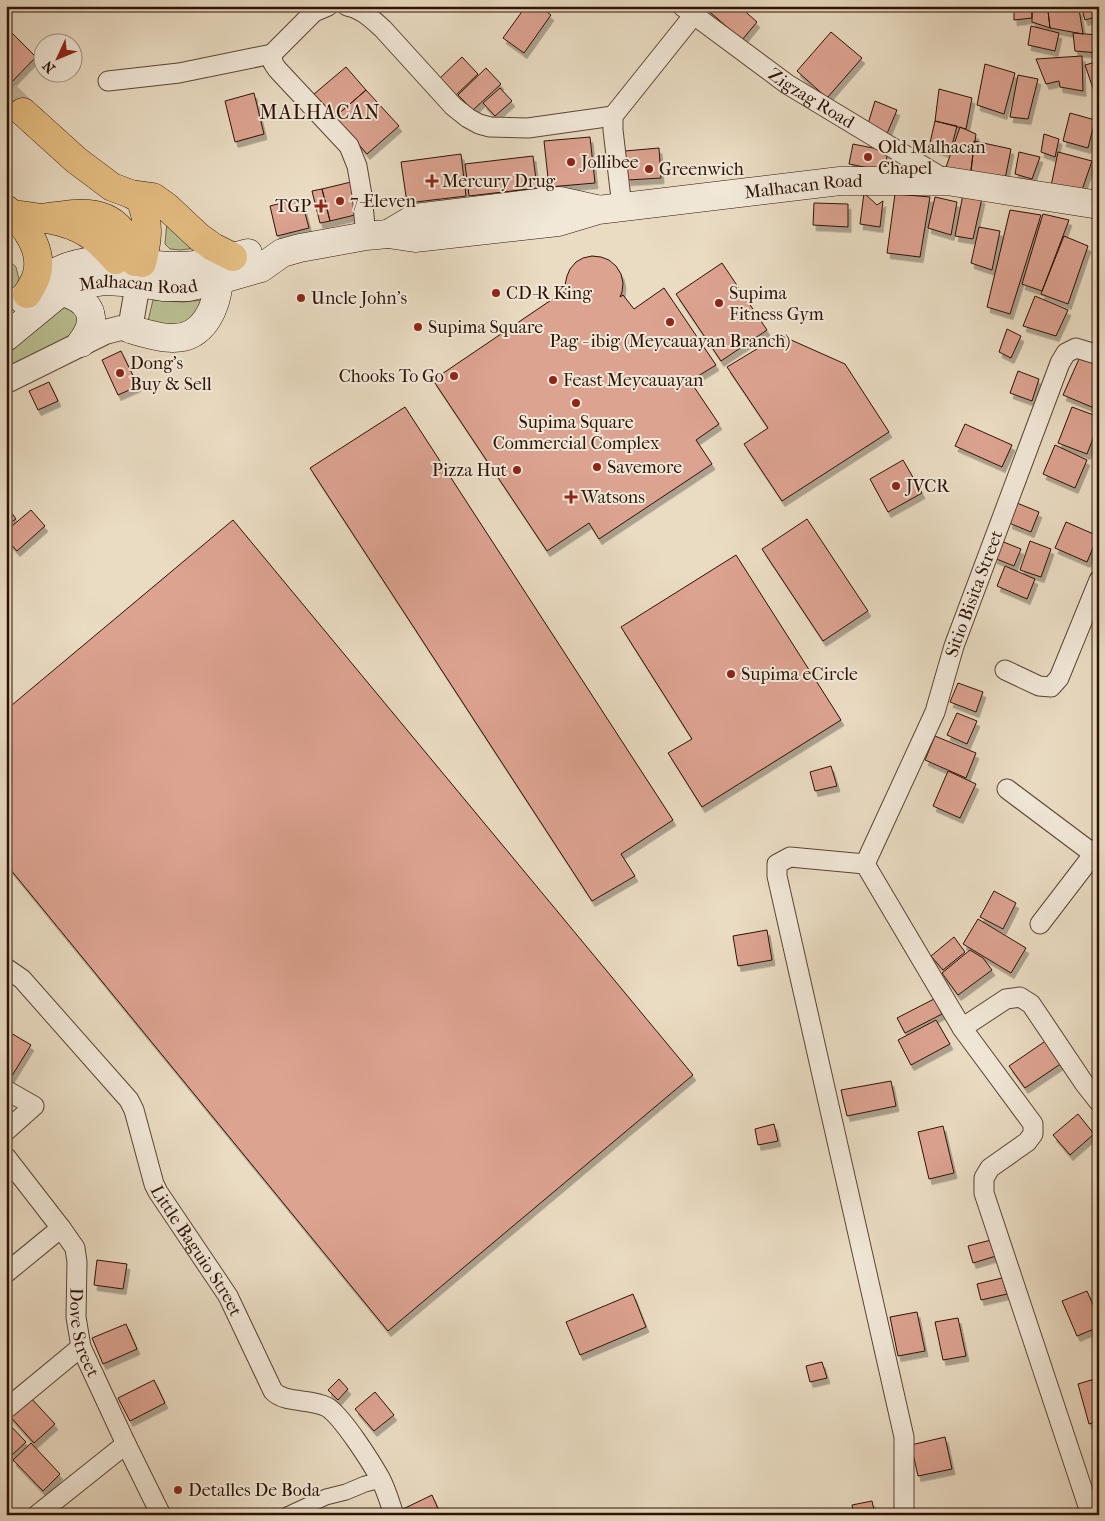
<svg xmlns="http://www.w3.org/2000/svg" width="1105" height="1521" font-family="'IM FELL French Canon',serif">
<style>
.green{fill:#babf92;stroke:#74684c}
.building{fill:#dda391;stroke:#2d1205;filter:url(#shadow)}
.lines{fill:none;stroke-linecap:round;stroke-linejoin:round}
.motorway-tunnel{stroke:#c4b49d;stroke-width:28;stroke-dasharray:28 14;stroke-linecap:butt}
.pedestrian-casing{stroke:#5c4434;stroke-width:17}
.minor-casing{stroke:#5c4434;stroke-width:21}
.tertiary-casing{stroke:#5c4434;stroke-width:26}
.secondary-casing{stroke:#2d1205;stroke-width:29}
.motorway-casing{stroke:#2d1205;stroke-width:29}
.pedestrian{stroke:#f1e8d8;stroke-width:15}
.minor{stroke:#f1e8d8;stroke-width:19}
.tertiary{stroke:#f1e8d8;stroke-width:24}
.secondary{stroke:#f1e8d8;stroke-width:28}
.motorway{stroke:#e5be82;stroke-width:28}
.poi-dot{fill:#8f2418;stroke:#f1e8d8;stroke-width:2}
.labels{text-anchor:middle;stroke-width:4;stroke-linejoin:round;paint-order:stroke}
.street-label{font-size:18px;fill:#2d1205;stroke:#f1e8d8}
.poi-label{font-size:18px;fill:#2d1205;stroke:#f1e8d8;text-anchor:start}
.quarter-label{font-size:20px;letter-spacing:1px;fill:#2d1205;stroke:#f1e8d8}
</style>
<defs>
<filter id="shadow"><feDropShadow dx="3" dy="5.5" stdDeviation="0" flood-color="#0004"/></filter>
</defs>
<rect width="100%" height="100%" fill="#eadcc3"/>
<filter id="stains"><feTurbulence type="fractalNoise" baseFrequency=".004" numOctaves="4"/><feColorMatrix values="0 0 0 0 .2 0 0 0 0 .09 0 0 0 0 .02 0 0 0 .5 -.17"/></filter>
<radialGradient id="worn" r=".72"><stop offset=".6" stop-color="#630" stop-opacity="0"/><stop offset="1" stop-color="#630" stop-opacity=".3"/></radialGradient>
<path class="green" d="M167,221L197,248L180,250L170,249L165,244Z
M6,258L16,267L19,279L16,288L6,296Z
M211,299L183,333L148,321L153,300L183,302Z
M73,307L81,315L74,336L6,369V349L61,308Z"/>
<path class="building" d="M526,6H539L551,15L524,53L503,38Z
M703,6H739L757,22L742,40Z
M1014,6H1032V18L1014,20Z
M1032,6H1037L1048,11L1050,28L1032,22Z
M1081,6H1099V16L1085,20Z
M1079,9L1083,34L1050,28L1048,11Z
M1031,26L1059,33L1055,51L1028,45Z
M7,28L36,57L6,88V29Z
M831,32L862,58L827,98L797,71Z
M1073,33L1099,35V53L1075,51Z
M1082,56L1083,91L1060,87L1059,81L1046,84L1036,59Z
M462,57L478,74L455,96L439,79Z
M1099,61V93L1095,94L1085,65Z
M985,64L1015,73L1004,114L977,105Z
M346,67L366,90L335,117L314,94Z
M486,68L501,84L473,110L458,95Z
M1018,75L1038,79L1028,119L1010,117Z
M500,88L512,101L495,116L483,103Z
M939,89L972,98L966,129L935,121Z
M366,90L399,126L367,154L335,117Z
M254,93L264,134L235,142L225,101Z
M875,101L897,110L886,136L867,127Z
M1070,113L1095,120L1088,148L1063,141Z
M935,121L957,126L950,153L929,147Z
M960,127L976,134L970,176L945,170Z
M1044,134L1059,139L1055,157L1041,152Z
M590,137L595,183L549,187L544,141Z
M974,141L1011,149L1005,179L971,173Z
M853,144L888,151L884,171L849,164Z
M659,148L661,178L628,180L625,151Z
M1019,152L1040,157L1032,179L1015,174Z
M1058,152L1092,161L1081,193L1051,186Z
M461,154L466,196L407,203L401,162Z
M533,156L537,188L469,196L465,164Z
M351,182L359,214L330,221L322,189Z
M322,189L330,221L320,223L312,191Z
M864,193L877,205L883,201L880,227L860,224Z
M895,194L930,197L920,257L887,253Z
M963,194L982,198L973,239L955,236Z
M935,197L957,202L951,235L928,228Z
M301,198L309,228L277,236L270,206Z
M814,203L848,204V227L813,225Z
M1010,210L1041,215L1010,314L987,307Z
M1043,214L1069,220L1042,291L1022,284Z
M979,227L1000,231L992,270L971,263Z
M1064,236L1088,246L1068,304L1041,294Z
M592,256L601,257L609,260L616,266L621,274L623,283L622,292L620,297L623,295L634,309L664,288L716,365L690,381L719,424L696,440L712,464L599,539L589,523L547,551L433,380L563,292L567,294L565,285L567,276L570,269L576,262L583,258Z
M722,263L767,330L721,361L676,294Z
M1035,296L1068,310L1056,336L1023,326Z
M1007,329L1021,336L1011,358L999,352Z
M780,335L845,364L889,432L782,501L744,444L768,428L727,367Z
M121,351L138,386L118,395L102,360Z
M1079,359L1099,365V410L1063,395Z
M1018,371L1039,379L1032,401L1010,393Z
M49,382L58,401L38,410L29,391Z
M405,407L673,820L621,854L635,876L592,901L310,468Z
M1072,407L1099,417V423L1087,454L1058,443Z
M965,424L1012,445L1002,467L955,446Z
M1055,445L1087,460L1075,488L1043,474Z
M903,460L922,493L888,512L870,479Z
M1017,503L1039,512L1031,532L1009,523Z
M6,505L16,519L6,525Z
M31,510L45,526L17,551L6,539V531Z
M807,519L868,611L823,641L762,549Z
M233,520L693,1075L388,1331L6,864V710Z
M1066,522L1098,536L1087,562L1055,548Z
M1001,541L1021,549L1014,566L994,558Z
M1030,541L1051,549L1041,577L1020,570Z
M736,555L841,720L702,807L668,753L692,739L621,627Z
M1005,566L1035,579L1027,599L997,586Z
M958,683L983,692L976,712L950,702Z
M957,713L977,721L967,744L947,735Z
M935,736L976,753L966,778L925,760Z
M831,766L837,786L815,791L810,772Z
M948,771L976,784L960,818L933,806Z
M994,891L1016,903L1003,929L980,917Z
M978,919L1026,948L1011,973L963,944Z
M767,930L772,960L738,966L733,936Z
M954,937L965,952L943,970L931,956Z
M970,950L983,958L992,970L958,995L942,973Z
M934,999L942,1014L905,1033L897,1018Z
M936,1020L950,1044L911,1065L898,1040Z
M6,1030L31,1045L10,1079L6,1077Z
M1047,1040L1062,1063L1025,1088L1009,1066Z
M891,1081L896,1106L847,1116L841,1090Z
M1078,1114L1094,1134L1070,1155L1053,1135Z
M774,1124L778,1141L758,1145L755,1129Z
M943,1126L954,1173L929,1179L918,1132Z
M991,1240L996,1256L973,1263L968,1246Z
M97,1260L127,1264L123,1289L94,1285Z
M1002,1278L1007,1294L981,1300L977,1284Z
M1087,1291L1099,1319V1327L1077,1336L1062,1301Z
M633,1294L646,1327L580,1355L566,1322Z
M917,1312L925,1351L898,1356L890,1317Z
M958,1318L966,1356L943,1360L935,1322Z
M126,1324L137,1349L103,1364L92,1338Z
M822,1362L827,1378L810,1382L806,1366Z
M1098,1378L1099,1421L1089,1424L1078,1384Z
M339,1379L348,1389L338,1400L328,1390Z
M154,1380L165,1403L130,1421L118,1398Z
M375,1392L394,1415L374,1431L355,1409Z
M29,1396L55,1424L34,1443L8,1414Z
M6,1421L26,1442L11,1456L6,1451Z
M945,1437L952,1469L918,1476L911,1445Z
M31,1443L60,1474L43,1491L13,1460Z
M432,1495L439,1511L431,1515H406L403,1509Z
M872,1501L875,1515H854L852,1505Z"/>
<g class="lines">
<path class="motorway-tunnel" d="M6,95L23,112"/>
<defs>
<path id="pedestrian" d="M287,1515L326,1497L346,1492L365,1484L381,1480"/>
<g id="minor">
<path d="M347,6C361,8 373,20 383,29L453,106L468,118L479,124L490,127L528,128L613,116"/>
<path id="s1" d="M682,6L787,84L946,180"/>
<path d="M272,54L273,63L277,69L349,146L357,166L362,195L366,236"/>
<path d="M108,81L179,73L272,54L314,12L328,6"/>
<path d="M622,207L613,130V116L693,16"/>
<path d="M1005,670L1039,686L1051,687L1059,678L1099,580"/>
<path d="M1007,789L1099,858"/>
<path id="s2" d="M865,864L935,712L954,646L1060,363L1066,353L1076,348L1099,355"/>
<path d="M1040,924L1099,847"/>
<path id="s3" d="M6,968L22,979L129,1100L134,1110L154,1184L158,1192L228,1296L273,1391C285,1404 310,1398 327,1407C342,1416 371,1462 380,1478C386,1489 390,1503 394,1515"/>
<path d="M962,1028L1006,999L1020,997L1031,1004L1084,1083L1099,1102"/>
<path d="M6,1090L34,1106L6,1131"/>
<path id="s4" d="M6,1157L61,1228L75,1248L77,1262L76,1317L81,1347L126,1444L161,1515"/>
<path d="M6,1273L61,1228"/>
<path d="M6,1409L81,1347"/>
<path d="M37,1515L126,1444"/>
<path d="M904,1515V1437L777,876V864L790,857L865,864L962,1028L1033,1124V1134L1027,1142L990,1168L984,1178V1193L1091,1515"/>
</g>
<path id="tertiary" d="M6,381L105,332L121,328L130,329L138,283"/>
<g id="secondary">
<path d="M388,234L415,218L545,202L560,201L596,209"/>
<path d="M63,292C91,301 100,318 81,343"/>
<path d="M22,299C44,276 63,264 95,261C103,260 111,259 118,260C136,262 154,266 172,266C198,267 223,260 248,253"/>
<path d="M130,329C143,333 158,338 172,338C204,339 217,307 219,280"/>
<path id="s5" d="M6,337L57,295L78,285L106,281L138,283L163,287H188L219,280L261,268L282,253L300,248L366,236L388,234L415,238L558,222L598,210L840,181H947L1099,205"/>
</g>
<path id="motorway" d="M23,112L76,160L112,187L131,194L153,197L167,207L199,237L213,247L233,257
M131,194L140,199C150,223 148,239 142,263
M6,209C25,224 45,251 36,277C34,283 30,289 27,294
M13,214C41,218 71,220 94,238C102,244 109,252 116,260
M41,218C74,214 108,204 128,240C132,247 133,255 135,262"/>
</defs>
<use href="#pedestrian" class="pedestrian-casing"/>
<use href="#minor" class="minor-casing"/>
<use href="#tertiary" class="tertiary-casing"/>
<use href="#secondary" class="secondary-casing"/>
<use href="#motorway" class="motorway-casing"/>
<use href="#pedestrian" class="pedestrian"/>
<use href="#minor" class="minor"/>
<use href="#tertiary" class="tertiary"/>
<use href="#secondary" class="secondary"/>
<use href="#motorway" class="motorway"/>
</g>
<g class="poi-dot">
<circle cx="868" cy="157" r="5"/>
<circle cx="571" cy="162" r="5"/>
<circle cx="649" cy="169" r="5"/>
<path d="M429.5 173.5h5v5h5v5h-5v5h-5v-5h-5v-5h5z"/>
<circle cx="340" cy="201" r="5"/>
<path d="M318.5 198.5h5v5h5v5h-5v5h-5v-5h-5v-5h5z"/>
<circle cx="496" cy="293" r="5"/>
<circle cx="301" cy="298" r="5"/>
<circle cx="719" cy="303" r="5"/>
<circle cx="670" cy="322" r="5"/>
<circle cx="418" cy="327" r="5"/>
<circle cx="120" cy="373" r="5"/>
<circle cx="454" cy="376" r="5"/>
<circle cx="553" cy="380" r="5"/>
<circle cx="576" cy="403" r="5"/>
<circle cx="597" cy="467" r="5"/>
<circle cx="517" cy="470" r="5"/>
<circle cx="896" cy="486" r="5"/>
<path d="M568.5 489.5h5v5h5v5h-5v5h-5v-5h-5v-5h5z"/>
<circle cx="731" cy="674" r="5"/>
<circle cx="178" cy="1490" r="5"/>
</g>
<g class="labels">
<g class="street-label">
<text dy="6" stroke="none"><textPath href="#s1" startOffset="159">Zigzag Road</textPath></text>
<text dy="6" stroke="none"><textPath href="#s5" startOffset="829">Malhacan Road</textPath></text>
<text dy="6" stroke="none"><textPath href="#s5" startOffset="150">Malhacan Road</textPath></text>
<text dy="6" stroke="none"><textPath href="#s2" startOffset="292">Sitio Bisita Street</textPath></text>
<text dy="6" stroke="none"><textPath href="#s3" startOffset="348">Little Baguio Street</textPath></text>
<text dy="6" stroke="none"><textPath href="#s4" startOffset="200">Dove Street</textPath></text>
</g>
<g class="poi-label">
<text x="878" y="153">Old Malhacan<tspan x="878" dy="21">Chapel</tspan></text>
<text x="581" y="168">Jollibee</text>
<text x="659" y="175">Greenwich</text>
<text x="442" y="187">Mercury Drug</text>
<text x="350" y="207">7-Eleven</text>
<text x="311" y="212" text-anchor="end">TGP</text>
<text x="506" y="299">CD-R King</text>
<text x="729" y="299">Supima<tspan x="729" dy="21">Fitness Gym</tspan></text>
<text x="311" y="304">Uncle John's</text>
<text x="428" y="333">Supima Square</text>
<text x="670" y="347" text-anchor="middle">Pag - ibig (Meycauayan Branch)</text>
<text x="130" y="369">Dong's<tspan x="130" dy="21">Buy &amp; Sell</tspan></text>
<text x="444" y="382" text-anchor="end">Chooks To Go</text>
<text x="563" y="386">Feast Meycauayan</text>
<text x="576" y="428" text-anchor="middle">Supima Square<tspan x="576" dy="21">Commercial Complex</tspan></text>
<text x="607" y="473">Savemore</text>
<text x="507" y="476" text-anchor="end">Pizza Hut</text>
<text x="906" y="492">JVCR</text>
<text x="581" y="503">Watsons</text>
<text x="741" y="680">Supima eCircle</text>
<text x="188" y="1496">Detalles De Boda</text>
</g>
<g class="quarter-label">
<text x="320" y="119">MALHACAN</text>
</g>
</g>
<rect width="1105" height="1521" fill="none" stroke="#eadcc3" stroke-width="25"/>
<rect x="8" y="8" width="1090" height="1506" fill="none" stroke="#2d1205" stroke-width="2.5"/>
<rect x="12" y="12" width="1080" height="1496" fill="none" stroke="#2d1205"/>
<g transform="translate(58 58) rotate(226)"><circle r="24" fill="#f1e8d8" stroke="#a39284"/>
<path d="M0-4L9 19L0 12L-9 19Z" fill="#8f2418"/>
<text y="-8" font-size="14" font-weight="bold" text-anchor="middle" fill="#2d1205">N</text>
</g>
<rect width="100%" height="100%" filter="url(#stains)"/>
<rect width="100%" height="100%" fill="url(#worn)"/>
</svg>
